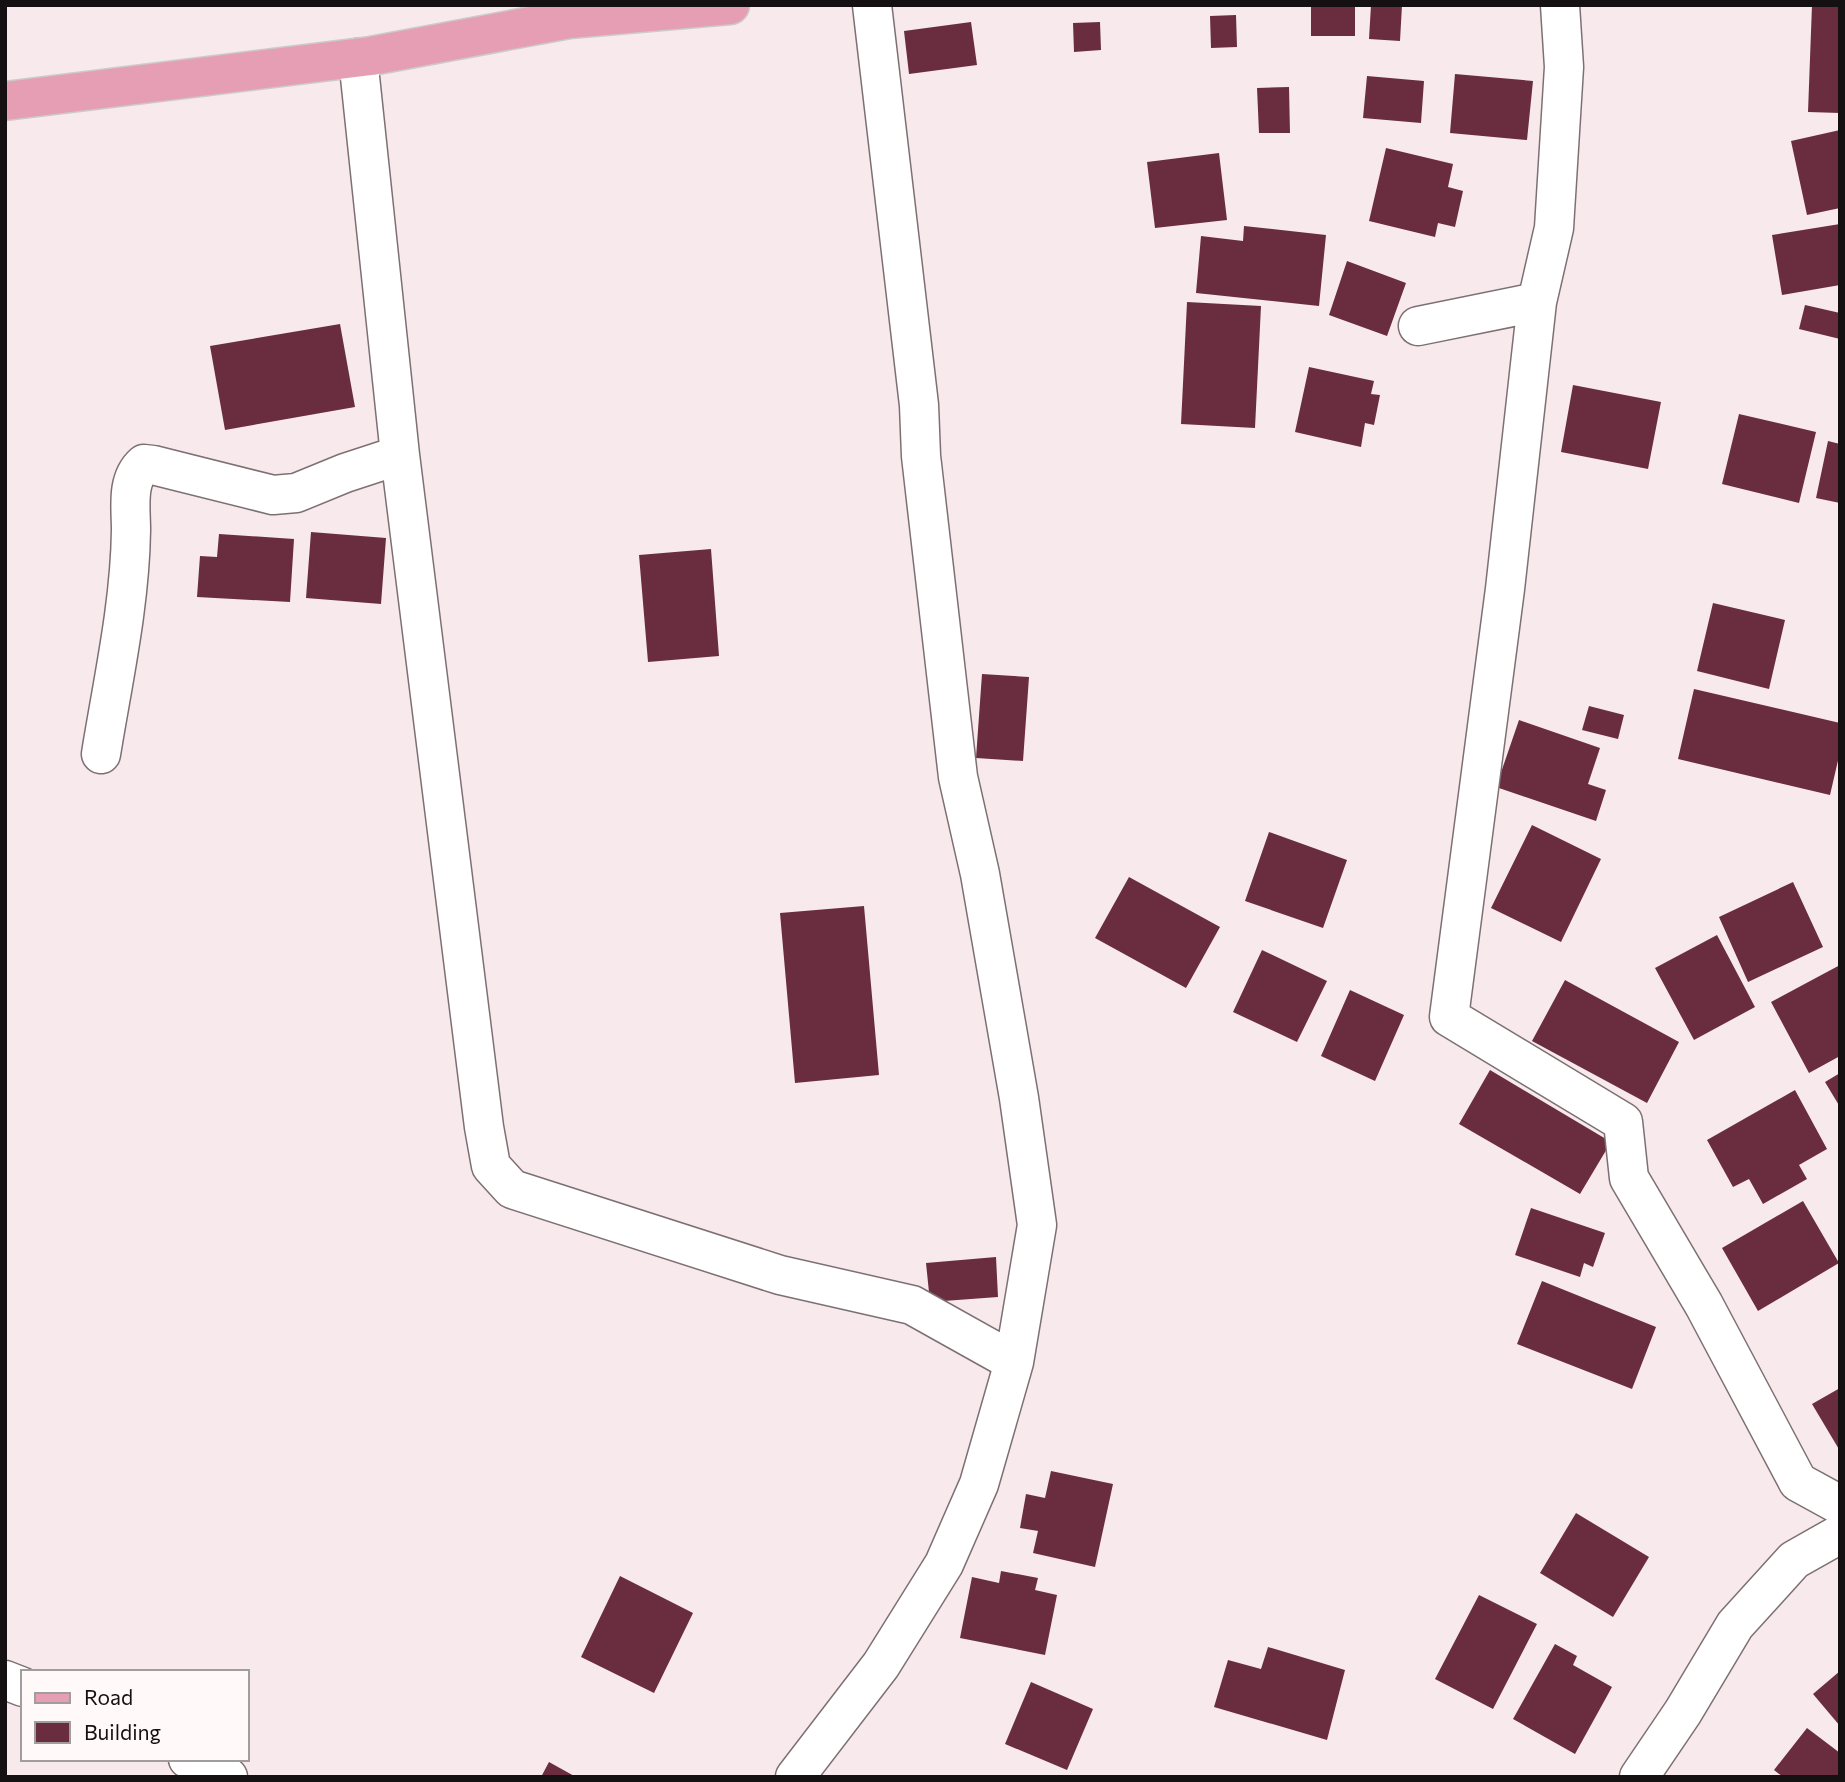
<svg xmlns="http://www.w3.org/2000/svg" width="1845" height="1782" font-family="Commissioner,sans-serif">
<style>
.building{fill:#692d3f}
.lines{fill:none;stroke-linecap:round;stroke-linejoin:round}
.minor-casing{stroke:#7d7073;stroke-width:41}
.major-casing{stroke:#cccacb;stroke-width:41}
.minor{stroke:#fff;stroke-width:38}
.major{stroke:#e59eb3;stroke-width:38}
</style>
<rect width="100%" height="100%" fill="#f8e9ec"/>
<path class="building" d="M1311,5H1355V36H1311Z
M1371,5H1402L1400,41L1369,39Z
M1812,5H1840V113L1808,112Z
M1236,15L1237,47L1211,48L1210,16Z
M971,22L977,65L909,74L904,31Z
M1100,22L1101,50L1074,52L1073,23Z
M1455,74L1533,81L1527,140L1450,133Z
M1367,76L1424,81L1421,123L1363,118Z
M1289,87L1290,133H1259L1257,88Z
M1840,130V208L1807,215L1791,141Z
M1386,148L1453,164L1448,187L1463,191L1455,227L1438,223L1435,237L1369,221Z
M1219,153L1227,220L1155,228L1147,162Z
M1840,224V285L1782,295L1772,235Z
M1244,226L1326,235L1319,306L1196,293L1201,236L1243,241Z
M1347,261L1406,283L1387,336L1329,315Z
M1187,302L1261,306L1255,428L1181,424Z
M1805,305L1840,313V339L1799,329Z
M340,324L355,407L225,430L210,346Z
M1309,367L1374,381L1371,394L1380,395L1374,425L1365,423L1361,447L1295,432Z
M1573,385L1661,402L1648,469L1561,452Z
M1739,414L1816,432L1799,503L1722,484Z
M1828,441L1840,444V503L1816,498Z
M311,532L386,538L381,604L306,598Z
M219,534L294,539L290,602L197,597L200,556L217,557Z
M711,549L719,656L648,662L639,555Z
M1713,603L1785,620L1769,689L1697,671Z
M982,674L1029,677L1023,761L976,758Z
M1694,689L1840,723V752L1830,795L1678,759Z
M1589,706L1624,715L1618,739L1582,730Z
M1519,720L1600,748L1588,784L1606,790L1596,821L1496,787Z
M1532,825L1601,859L1561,942L1491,908Z
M1269,832L1347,860L1323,928L1245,901Z
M1129,877L1220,927L1186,988L1095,938Z
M1793,882L1823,947L1748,982L1719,917Z
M864,906L879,1075L795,1083L780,913Z
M1717,935L1755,1007L1694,1040L1655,968Z
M1262,950L1327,981L1297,1042L1233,1012Z
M1840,965V1056L1809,1073L1771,1002Z
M1565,980L1679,1042L1647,1103L1532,1041Z
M1350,990L1404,1015L1375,1081L1321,1056Z
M1490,1070L1611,1142L1580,1194L1459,1124Z
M1840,1073V1107L1825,1082Z
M1795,1090L1827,1149L1799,1165L1807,1179L1763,1204L1749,1179L1733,1187L1707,1140Z
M1803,1201L1839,1263L1758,1311L1722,1248Z
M1531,1208L1605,1233L1593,1267L1584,1263L1580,1277L1515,1255Z
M996,1257L998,1297L930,1302L926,1263Z
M1542,1281L1656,1327L1632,1389L1517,1344Z
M1840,1388V1451L1812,1404Z
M1051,1471L1113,1484L1095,1567L1033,1553L1038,1531L1020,1528L1026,1494L1045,1498Z
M1576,1513L1649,1557L1613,1617L1540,1573Z
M1001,1571L1038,1578L1035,1590L1057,1595L1045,1655L960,1638L972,1577L999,1583Z
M620,1576L693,1613L654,1693L581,1657Z
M1479,1595L1537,1624L1493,1709L1435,1679Z
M1555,1644L1577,1656L1573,1665L1612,1687L1575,1754L1513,1719Z
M1268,1647L1345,1670L1327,1740L1214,1707L1228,1660L1261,1669Z
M1840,1671V1726L1813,1694Z
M1031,1682L1093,1709L1067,1770L1005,1744Z
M1807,1728L1840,1753V1777H1783L1774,1770Z
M549,1762L576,1777H541Z"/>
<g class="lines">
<defs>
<path id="minor" d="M1560,5L1564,67L1554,228L1537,302L1505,589L1449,1017L1623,1122L1629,1178L1704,1305L1798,1482L1840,1505
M358,58L400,455L484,1127L491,1166L512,1189L780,1275L912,1305L1014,1362
M1418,326L1537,302
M101,754C113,680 130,605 131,530C131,508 126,480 144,464L153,465L273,495L296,493L345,473L400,455
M5,1680L23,1687
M188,1759L228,1777
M795,1777L881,1665L944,1564L979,1484L1014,1362L1037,1225L1019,1098L980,874L958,777L921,456L919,405L872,5
M1639,1777L1683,1712L1735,1625L1794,1560L1840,1534"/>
<path id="major" d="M5,101L371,56L569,19L730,5"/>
</defs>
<use href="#minor" class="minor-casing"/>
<use href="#major" class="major-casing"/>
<use href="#minor" class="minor"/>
<use href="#major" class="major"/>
</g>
<rect width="1845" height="1782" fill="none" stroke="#151011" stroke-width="14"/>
<rect x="21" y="1670" width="228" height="91" fill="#fff9fa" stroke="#a19c9d" stroke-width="2"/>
<rect x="35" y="1693" width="35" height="10" fill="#e59eb3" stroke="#a19c9d" stroke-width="2"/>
<text x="84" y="1705" font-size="21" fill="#151011">Road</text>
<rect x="35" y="1722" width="35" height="21" fill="#692d3f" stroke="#a19c9d" stroke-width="2"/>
<text x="84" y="1740" font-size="21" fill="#151011">Building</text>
</svg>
